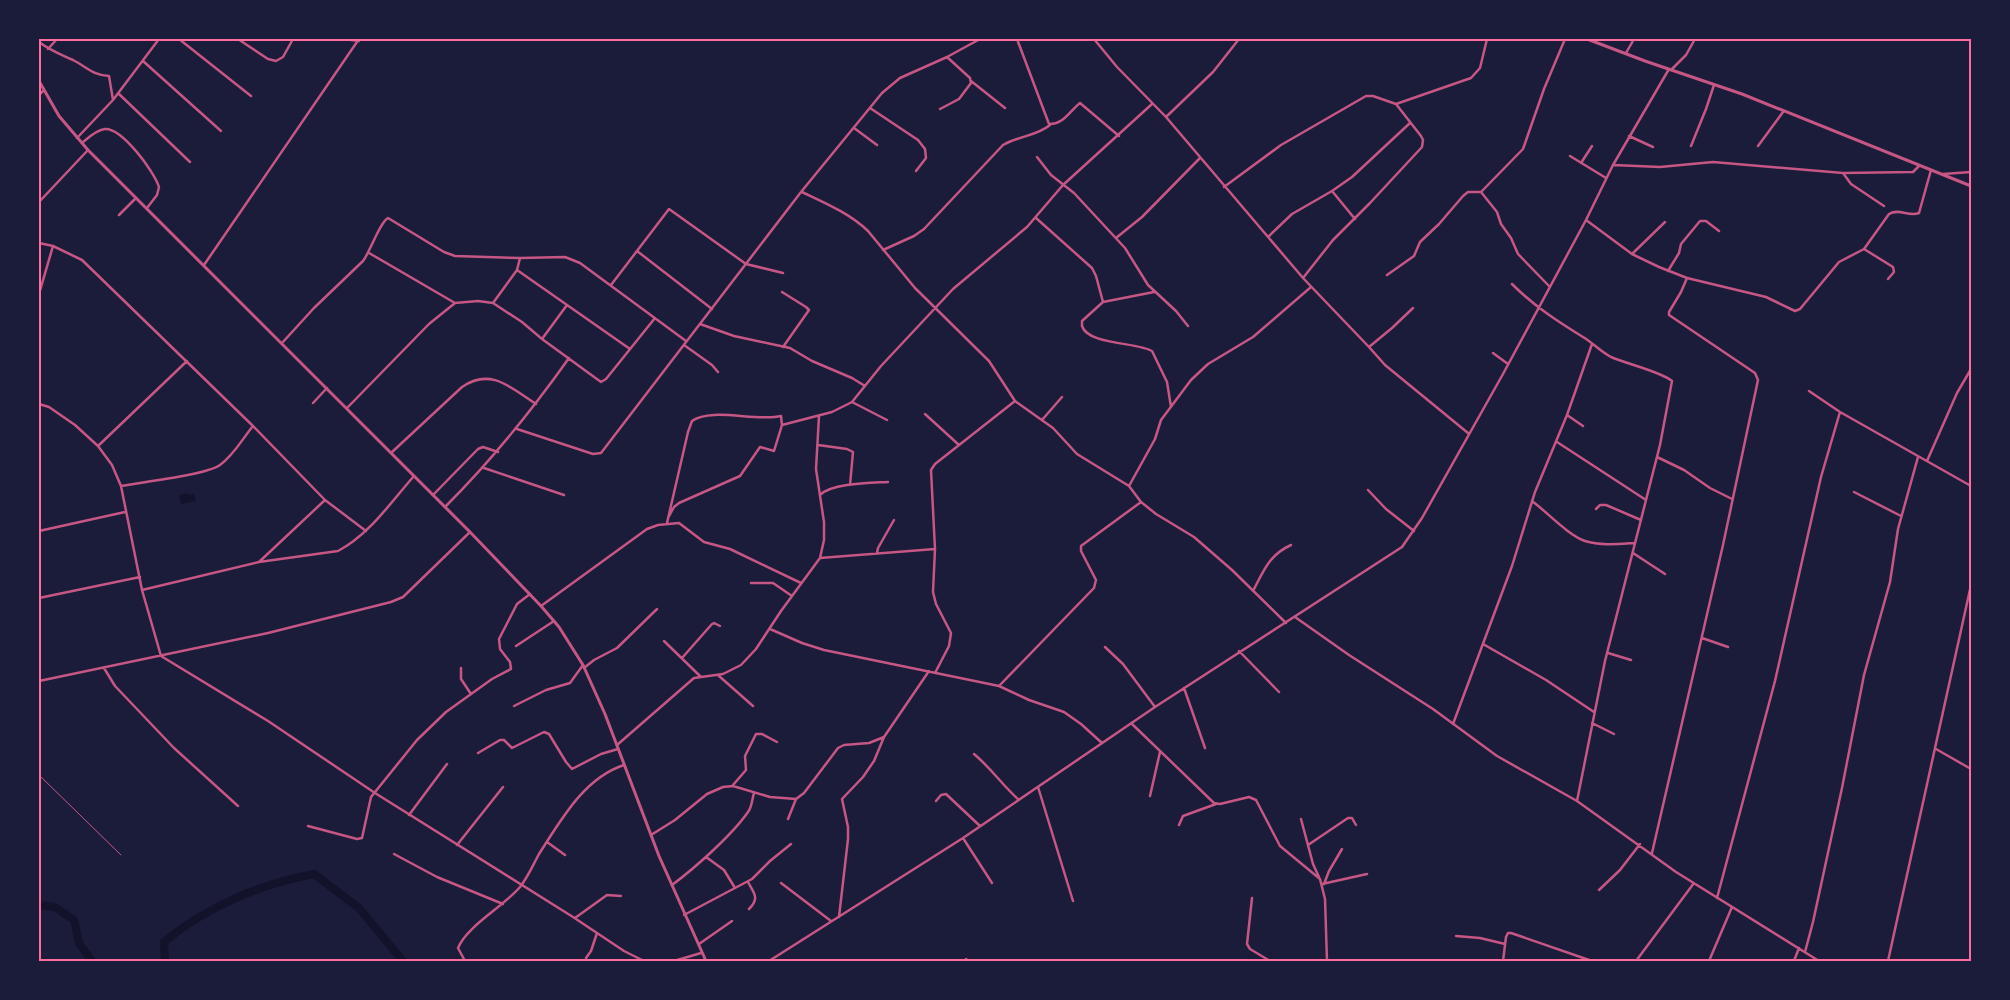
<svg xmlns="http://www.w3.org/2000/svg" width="2010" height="1000" font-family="'Open Sans',sans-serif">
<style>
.water{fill:#12122b}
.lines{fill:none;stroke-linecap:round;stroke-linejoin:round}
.river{stroke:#12122b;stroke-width:8}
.service{stroke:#c65784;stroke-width:1}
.minor{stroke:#c65784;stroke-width:2.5}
.tertiary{stroke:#c65784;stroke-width:3}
.neatline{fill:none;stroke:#ff6b9d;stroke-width:2}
</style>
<rect width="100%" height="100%" fill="#1b1b3a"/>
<path class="water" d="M188,493L189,495L194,494L196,501L181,504L179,495Z"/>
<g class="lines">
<path class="river" d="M39,905L55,907L74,920L79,943L92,961
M165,961L164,942C206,907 260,884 314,874L359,908L403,961"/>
<path class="service" d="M39,775L121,855"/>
<path class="minor" d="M179,39L251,96
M238,39L268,59L276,61L283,57L293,39
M344,39L359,41
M1017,39L1049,124C1063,125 1070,111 1080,103L1119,136
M1094,39L1117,67L1166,117L1303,278L1369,347L1385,365L1468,433
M39,42C51,51 60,54 73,60C87,67 92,75 109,76L113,100
M48,49L57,39
M1626,53L1634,39
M143,61L221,131
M1671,70L1686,55L1695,39
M971,81L1005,108
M119,94L190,162
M39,95L43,91
M870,108L918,140L925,149L926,158L916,171
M940,109L959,99L971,83L970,78L947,57
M1166,117L1213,72L1239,39
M854,128L877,145
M1629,136L1653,147
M77,138L113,100L159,39
M82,143C88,138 96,130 105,129C122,128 154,171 159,187L157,195L147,208
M1691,146L1706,109L1714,85
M1758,146L1783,112
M1570,156L1606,178
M1037,157L1051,175L1074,193L1125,248L1148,285L1176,311L1188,326
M1581,163L1592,146
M1613,165L1660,167L1713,162L1843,173L1913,172L1919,166
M1843,173L1851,184L1884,206
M1943,174L1971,172
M1224,187L1281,145L1366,96H1373L1396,104L1471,78L1480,68L1487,39
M1332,191L1355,219
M802,192C825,203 849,213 868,231L915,288L989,361L1015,401L1053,428L1077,454L1129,486L1141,502L1156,514L1194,537L1232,570L1286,623
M1481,192L1497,212L1501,224L1511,238L1518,254L1550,287
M39,202L88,150
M119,215L136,198
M1036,218L1092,268L1096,276L1103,302
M1586,220L1632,254L1659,267L1687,278L1766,297L1795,311L1800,309L1839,262L1864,249L1889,214C1899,208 1909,217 1919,213L1931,170
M1268,237L1292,214L1332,191L1352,177L1410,123
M1116,238L1142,217L1200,158
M39,243L53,246L82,260L253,426L325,500L366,531
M1864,249L1893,267L1894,272L1888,279
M883,250L914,236L924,229L1003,145C1018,136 1037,136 1050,125
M637,251L712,309
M369,253L455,303
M1632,254L1665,222
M204,265L359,39
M517,270L630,349
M1668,271L1679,253L1681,244L1700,221H1706L1719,231
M1387,275L1414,256L1420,242L1439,224L1463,196L1468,192H1481L1523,149L1544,89L1565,39
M1303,278L1333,240L1370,203L1422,147L1423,140L1421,136L1396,104
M1512,284C1534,306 1557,321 1583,337C1593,343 1601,352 1611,357C1627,364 1662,372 1672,381L1660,445L1605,661L1577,801
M611,285L669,209L746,264L783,273
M782,292L806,307L809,310L783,347
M1154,292L1103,302L1082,321V326C1088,345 1137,342 1152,351L1167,382L1171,407
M39,294L53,246
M493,303L517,270L520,258
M700,324L734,336L790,348L812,361L852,378L865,386
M542,339L567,305
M282,343L314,308L363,261C370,252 380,222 388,218L444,252L455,256L520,258L565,257L580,263L686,341
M684,345L712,365L718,372
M1369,347L1392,328L1413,308
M1493,353L1508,364
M1809,391L1840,412L1971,486
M852,402L887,420
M313,403L327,388
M39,404L49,407L75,425L98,446L112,465L121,486L142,590L161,656L268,721L375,793L573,917L624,951L644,961
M347,408L429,324L455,303L478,301L493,303L522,322L542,339L601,382L606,379L655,318
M925,414L959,445
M1567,415L1583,426
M1042,420L1062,397
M517,429L593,454L601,453L801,192L882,93L900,78L947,57L980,39
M1557,442L1646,500
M818,445L847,449L853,452L850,485
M98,446L187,361
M391,453L462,387C491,367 511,388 536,404
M1657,457L1684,470L1710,488L1732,499
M1927,461L1957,393L1971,369
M484,468L564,495
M121,486C142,482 206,475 220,465C234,455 243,438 253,426
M1129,486L1155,439L1161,420L1191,380L1208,364L1253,337L1311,287
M1368,490L1386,509L1414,531
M1854,492L1901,516
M433,495L478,449L483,447L498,452
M820,495C832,483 871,483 888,482
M1532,501C1547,512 1568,535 1585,541C1601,546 1619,544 1635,543
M445,507C493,459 530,413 569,358
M1596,509L1600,505H1606L1641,520
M668,518L674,507L679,503L740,476L760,447L774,451L782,425L832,412L852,402L881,366L953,289L1027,227L1063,185L1152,104
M667,523L688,432L692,421C711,407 757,422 781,416L782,425
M39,531L125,512
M877,553L878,548L894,520
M1633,553L1665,574
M820,558L935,549
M259,562L325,500
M751,583H773L792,596
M142,590L259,562L338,551C369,535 391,502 414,476
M1253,591C1264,570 1269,555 1291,545
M39,598L140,577
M541,606L647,529L658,525L679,523L704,542L730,549L801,583
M1295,617L1349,655L1433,709L1497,756L1577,801L1676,872L1819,961
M770,629L802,643L824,650L999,686L1029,700L1064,712L1081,724L1102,743
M1702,638L1728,647
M664,641L701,677
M1483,644L1546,680L1594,712
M516,646L554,621
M1105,647L1123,664L1155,707
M1239,651L1279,692
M1608,653L1631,660
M682,658L712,624L714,623L720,626
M104,668L115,686L174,748L238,806
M461,668V679L471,694
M584,668L594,660L617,648L657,609
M935,673L949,646L951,633L936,604L933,592L935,549L931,470L935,464L1015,401
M719,676L753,706
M39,681L268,633L391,602L403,597L470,532
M999,686L1094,588L1096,580L1081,551V546L1141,502
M1184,688L1205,748
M514,706L546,690L570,683L583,665
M1131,723L1214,803L1220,804L1249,797L1256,800L1280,846L1320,879L1325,899L1327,961
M1592,723L1614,734
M1453,724L1512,566L1535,492L1567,415L1592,344
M617,745L694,678L723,674L741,665L756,649L781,611L820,558L824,540V522L816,469L819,416
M1936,749L1971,769
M478,753L500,740H504L512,748L544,732L549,734L566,762L572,769L601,754L618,749
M974,754C991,768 1003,786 1019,800
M733,785L746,770L745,756L756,734H762L777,742
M1038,787L1073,901
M1150,796L1160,752
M936,801L941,795L946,794L980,826
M409,815L447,764
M788,819L796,799
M1301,819L1313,864L1319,877
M1179,825L1183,816L1216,804
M308,826L357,839L362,838L371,797L417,740L446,712L492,679L511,669L510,662L500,649L499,639L517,604L530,594
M651,835L675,820L707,794L723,787L733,786L770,797L796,799L804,793L838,748L844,745L869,743L884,737L929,671
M963,838L992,883
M547,842L565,855
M457,845L503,787
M1308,845L1348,818H1352L1356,825
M1652,853L1723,545L1758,380L1755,373L1669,315V312L1681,292L1687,278
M394,854L437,877L503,904
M706,857L724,870L735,888
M748,882C754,893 760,898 749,909
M781,883L831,921
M1322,884L1367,874
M1324,884L1329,871L1342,849
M672,885C695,868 732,835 748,812C752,807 752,799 754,793
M1599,890L1620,870L1640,844
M1252,898L1247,944L1250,949L1270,961
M1717,898L1775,681L1821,477L1840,412
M684,915L752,879L770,861L791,844
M839,917L848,839V827L842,799L863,777L874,761L884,737
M575,918L607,895L621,896
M1456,936L1480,938L1505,944
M699,944L732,921
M1805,952L1813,922L1842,788L1864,675L1890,582L1898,529L1918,457
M586,958L591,951L597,933
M966,959L969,961
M465,961L458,948C467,926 503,907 520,887C528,877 533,865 539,854C561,820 584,778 624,765
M674,961L701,953
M769,961L963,838L1155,707L1402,547L1422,518L1503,374L1586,220L1613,165L1669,69
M1503,961L1506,937L1508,933H1511L1592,961
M1636,961L1694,883
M1709,961L1732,907
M1794,961L1799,948
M1888,961L1971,585"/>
<path class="tertiary" d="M1587,39L1645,61L1742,94L1971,186
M39,81L59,116L88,150L470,532L541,606L559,627L583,665L605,714L659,856L706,961"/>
</g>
<rect width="2010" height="1000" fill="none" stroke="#1b1b3a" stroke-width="80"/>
<rect x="40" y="40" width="1930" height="920" class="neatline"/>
</svg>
